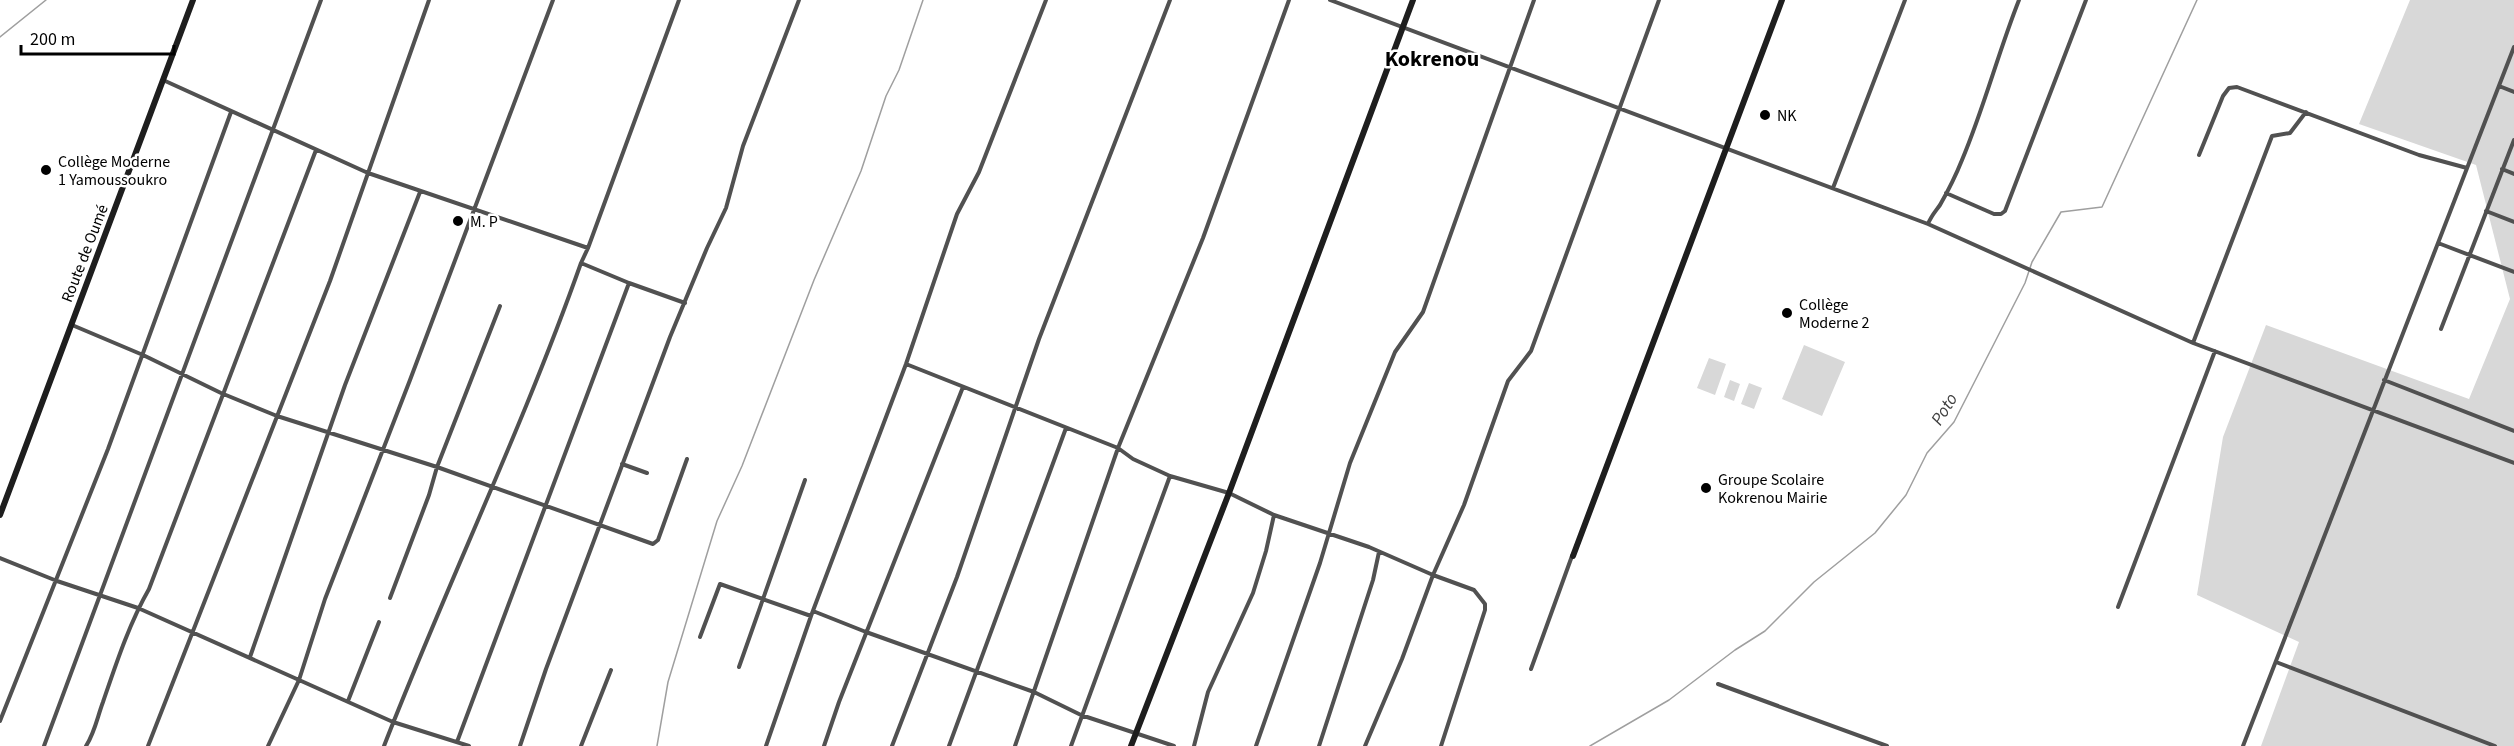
<svg xmlns="http://www.w3.org/2000/svg" width="2514" height="746" font-family="'Source Sans 3',sans-serif">
<style>
.green{fill:#d8d8d8}
.lines{fill:none;stroke-linecap:round;stroke-linejoin:round}
.stream{stroke:#9f9f9f;stroke-width:1.5}
.street{stroke:#515151;stroke-width:4}
.secondary{stroke:#1e1e1e;stroke-width:6}
.poi-dot{fill:#000;stroke:#fff;stroke-width:2}
.labels{text-anchor:middle;stroke-width:5;stroke-linejoin:round;paint-order:stroke}
.poi-label{font-size:16px;fill:#000;stroke:#fff;text-anchor:start}
.street-label{font-size:16px;fill:#000;stroke:#fff}
.water-label{font-size:18px;font-style:italic;fill:#404040;stroke:#fff}
.district-label{font-size:22px;font-weight:bold;fill:#000;stroke:#fff}
</style>
<rect width="100%" height="100%" fill="#fff"/>
<path class="green" d="M2410,0H2514V746H2261L2299,642L2197,595L2223,437L2266,325L2469,399L2510,299L2476,165L2359,124Z
M1804,345L1845,362L1822,416L1782,399Z
M1709,358L1726,364L1715,395L1697,388Z
M1730,380L1740,384L1734,401L1724,397Z
M1749,383L1762,388L1754,409L1741,404Z"/>
<g class="lines">
<path class="stream" d="M0,37L46,0
M657,746L668,682L717,521L742,466L814,280L861,171L886,96L899,70L923,0
M1590,746L1669,700L1735,650L1765,631L1814,582L1875,533L1906,495L1927,453L1954,422L2025,283L2032,262L2061,212L2102,207L2197,0"/>
<path class="street" d="M679,0L588,248L581,263L629,283L685,303
M1330,0L1928,224L2193,343L2514,463
M163,80L368,173L588,248
M2499,86L2514,92
M2199,155L2223,96L2229,88L2237,87L2419,155L2467,168
M2502,169L2514,174
M1833,188L1905,0
M1946,193L1994,214H2001L2005,211L2086,0
M2486,211L2514,222
M1928,224C1931,216 1935,212 1940,205C1948,191 1956,175 1962,160C1984,108 1998,53 2019,0
M2438,243L2514,272
M72,325L143,355L221,393L277,416L437,467L653,544L658,540L687,459
M2441,329L2514,140
M2193,343L2272,136L2290,133L2306,112
M906,364L1118,448L1133,459L1170,476L1229,493L1274,515L1369,547L1433,575L1474,590L1485,604V610L1441,746
M2384,380L2514,431
M622,464L647,473
M0,558L57,581L138,608L393,722L469,746
M390,598L429,495L437,467L500,306
M2118,607L2215,351
M813,611L866,632L1034,692L1081,715L1174,746
M700,637L720,584L811,616
M250,657L345,385L420,192
M2276,662L2495,746
M739,667L805,480
M1531,669L1572,556
M1718,684L1887,746
M348,701L379,622
M0,721L108,449L231,112
M457,742L629,283
M44,746L321,0
M86,746C95,732 97,718 103,702C116,664 129,624 149,589L316,150
M148,746L330,281L429,0
M268,746L299,680L325,599L410,380L553,0
M384,746C447,584 523,427 581,263
M520,746L546,669L670,337L707,248L726,208L743,146L799,0
M581,746L611,670
M766,746L811,616L906,364L957,214L979,172L1046,0
M824,746L839,702L963,387
M892,746L957,577L1039,339L1170,0
M949,746L1066,428
M1015,746L1118,448L1203,238L1289,0
M1071,746L1170,476
M1194,746L1208,692L1253,593L1266,551L1274,515
M1256,746L1320,563L1350,463L1395,352L1423,312L1534,0
M1319,746L1373,580L1379,552
M1365,746L1402,659L1433,575L1464,505L1508,381L1531,351L1659,0
M2243,746L2514,47"/>
<path class="secondary" d="M0,515L193,0
M1573,556L1782,0
M1131,746L1229,493L1413,0"/>
</g>
<g class="poi-dot">
<circle cx="1765" cy="115" r="6"/>
<circle cx="46" cy="170" r="6"/>
<circle cx="458" cy="221" r="6"/>
<circle cx="1787" cy="313" r="6"/>
<circle cx="1706" cy="488" r="6"/>
</g>
<g class="labels">
<g class="poi-label">
<text x="1777" y="121">NK</text>
<text x="58" y="167">Collège Moderne<tspan x="58" dy="18">1 Yamoussoukro</tspan></text>
<text x="470" y="227">M. P</text>
<text x="1799" y="310">Collège<tspan x="1799" dy="18">Moderne 2</tspan></text>
<text x="1718" y="485">Groupe Scolaire<tspan x="1718" dy="18">Kokrenou Mairie</tspan></text>
</g>
<g class="street-label">
<text transform="translate(84 253) rotate(-69)" y="6">Route de Oumé</text>
</g>
<g class="water-label">
<text transform="translate(1944 409) rotate(-58)" y="6">Poto</text>
</g>
<g class="district-label">
<text x="1432" y="66">Kokrenou</text>
</g>
</g>
<path d="M21 45v9h153v-9" fill="none" stroke="#000000" stroke-width="3"/>
<text x="30" y="45" font-size="18" fill="#000000" stroke="#ffffff" stroke-width="4.5" paint-order="stroke">200 m</text>
</svg>
